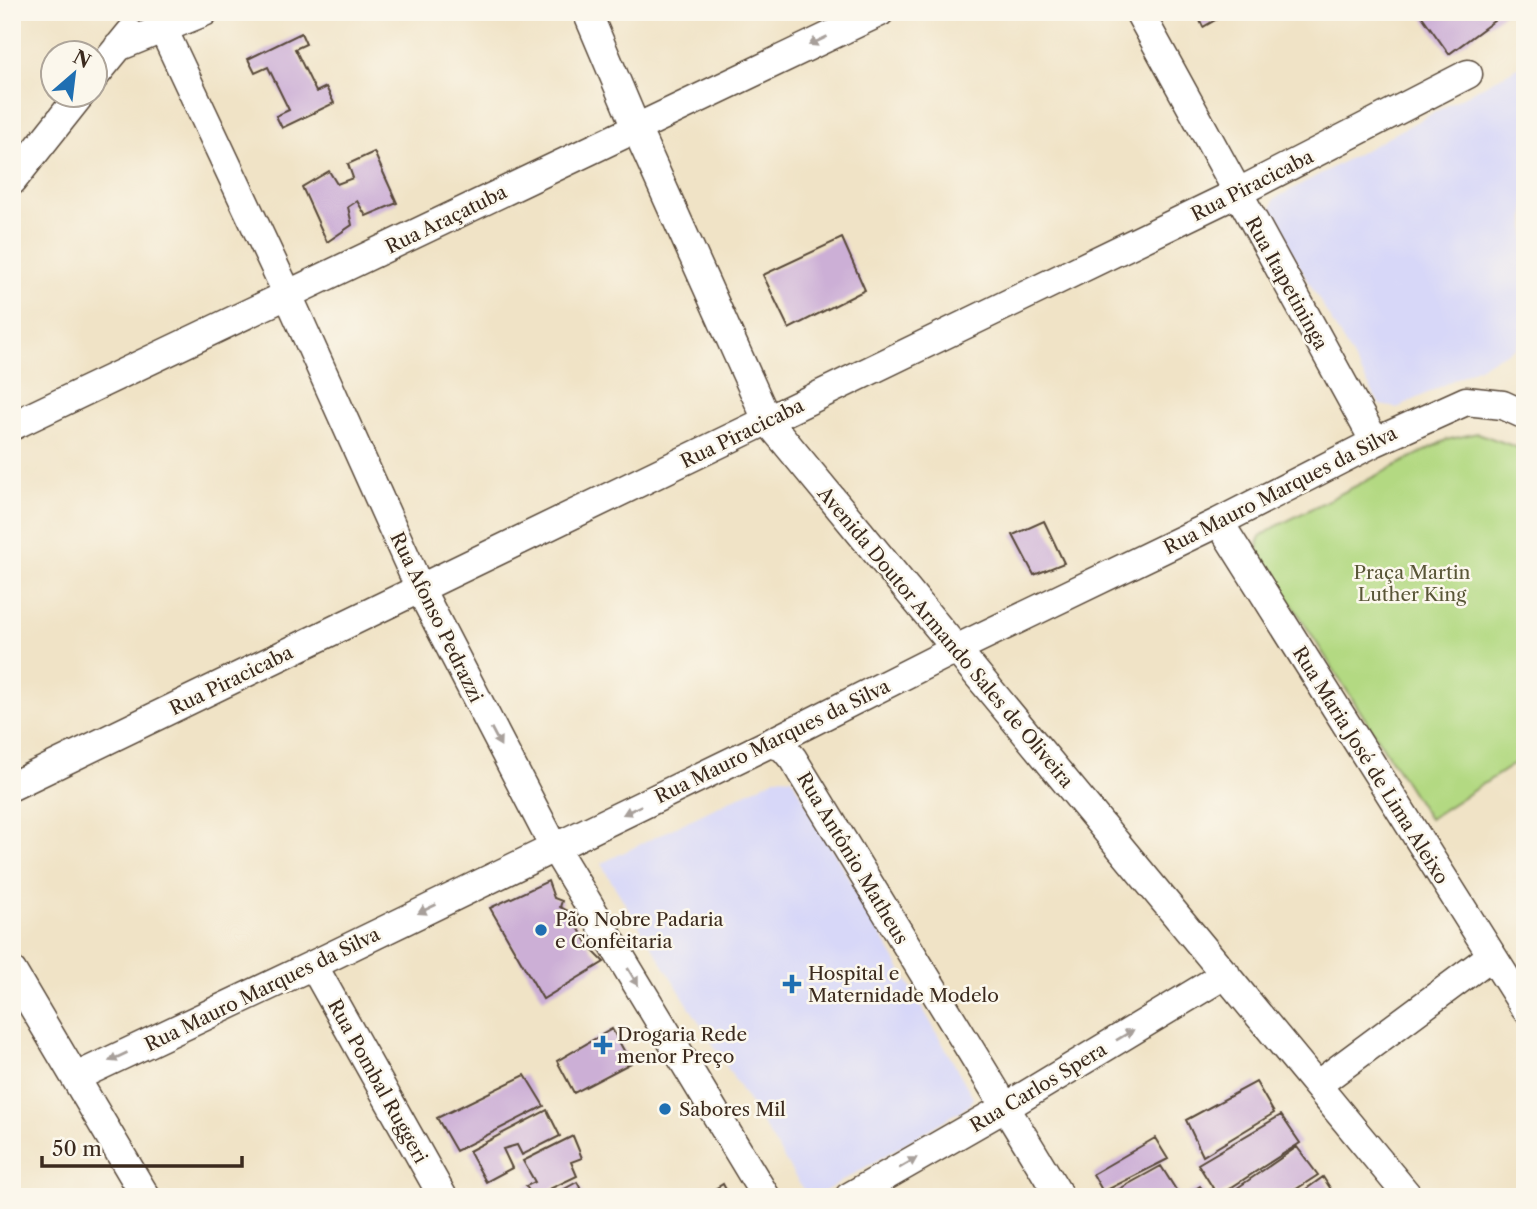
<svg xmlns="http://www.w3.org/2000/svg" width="1537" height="1209" font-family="'Libre Caslon Text',serif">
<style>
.built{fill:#d7d7f8}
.green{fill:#b3d982;stroke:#778250;stroke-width:2}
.building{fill:#ccafd6}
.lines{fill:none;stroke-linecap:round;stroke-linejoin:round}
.street-casing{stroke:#564637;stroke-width:31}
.street{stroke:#fff;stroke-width:28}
.oneway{fill:#a79f9a}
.poi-dot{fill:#1f6fb2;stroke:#fbf7ec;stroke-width:2.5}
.labels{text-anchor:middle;stroke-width:5;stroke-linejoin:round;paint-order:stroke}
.street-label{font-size:19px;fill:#3b2a1e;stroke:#fbf7ec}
.park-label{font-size:19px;fill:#595637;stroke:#fbf7ec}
.poi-label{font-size:19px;fill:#3b2a1e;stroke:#fbf7ec;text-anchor:start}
</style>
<rect width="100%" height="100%" fill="#fbf7ec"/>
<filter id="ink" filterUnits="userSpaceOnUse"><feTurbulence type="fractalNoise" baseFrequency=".0143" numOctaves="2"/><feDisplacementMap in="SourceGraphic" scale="14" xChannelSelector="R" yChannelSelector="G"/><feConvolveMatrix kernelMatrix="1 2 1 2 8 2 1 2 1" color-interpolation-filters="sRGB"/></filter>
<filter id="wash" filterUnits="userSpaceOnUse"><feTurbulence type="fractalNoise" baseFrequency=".00686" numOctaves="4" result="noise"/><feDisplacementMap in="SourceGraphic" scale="28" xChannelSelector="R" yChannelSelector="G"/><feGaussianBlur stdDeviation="1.57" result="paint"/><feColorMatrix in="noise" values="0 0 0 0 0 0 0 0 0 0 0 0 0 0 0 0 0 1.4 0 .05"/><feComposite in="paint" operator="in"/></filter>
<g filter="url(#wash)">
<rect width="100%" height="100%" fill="#f0e3c6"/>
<path class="built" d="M1518,67H1525V328L1516,348L1398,408L1380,405L1270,215L1274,199Z
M778,777L792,778L973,1097L970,1105L815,1197H810L804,1191L605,871L602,863Z"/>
<path class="green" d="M1477,433L1516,447L1525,455V757L1429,819L1258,551L1259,538L1275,527L1446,440Z"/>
<g id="blocks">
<path class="building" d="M1196,12H1229L1203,27Z
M1419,12H1506L1449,54Z
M301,33L306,44L295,49L316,92L326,87L334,103L282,128L276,116L289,110L268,67L255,73L248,59Z
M374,152L397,203L366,216L357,201L348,207L352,225L327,242L302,187L329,171L337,184L353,178L348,164Z
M842,238L865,290L789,329L763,275Z
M1044,521L1064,563L1034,575L1013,535Z
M548,881L554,898L562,901L560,907L568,911L591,949L604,962L543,999L490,908Z
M612,1029L631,1063L574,1093L557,1061Z
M525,1075L544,1106L456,1151L437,1118Z
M1256,1082L1274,1113L1203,1156L1186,1120Z
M547,1110L560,1136L522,1155L517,1145L503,1149L512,1168L486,1182L469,1151Z
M1281,1115L1300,1143L1218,1196L1198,1164Z
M573,1136L582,1158L571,1162L577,1176L533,1197L526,1186L535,1182L523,1161Z
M1155,1138L1168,1159L1103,1192L1093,1174Z
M1297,1147L1318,1175L1284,1197H1228L1227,1195Z
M1161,1166L1178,1193L1171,1197H1105Z
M1323,1177L1336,1197H1295Z
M577,1182L585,1197H550Z
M723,1184L730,1197H702Z
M1200,1186L1208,1197H1183Z"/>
</g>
</g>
<g filter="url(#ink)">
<use href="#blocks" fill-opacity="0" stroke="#564637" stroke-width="2"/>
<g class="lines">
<defs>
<path id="street" d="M155,12L288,295L420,589L554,847L766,1197
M587,12L636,128L767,420L1409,1197
M1139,12L1375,442
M118,47L204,12
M94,77L130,33
M12,181L81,94
M12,426L880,12
M1219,522L1525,1008
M770,743L783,747L793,759L1060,1197
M12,786L1237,193L1468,74
M313,965L443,1197
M12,971L146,1197
M76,1077L313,965L770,743L956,649L1219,522L1375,442L1466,401L1503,405L1525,415
M1317,1085L1491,956
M849,1197L1006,1107L1226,974"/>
</defs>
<use href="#street" class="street-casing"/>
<use href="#street" class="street"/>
</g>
<defs><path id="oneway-solid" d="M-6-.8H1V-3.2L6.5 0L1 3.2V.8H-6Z" transform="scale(1.75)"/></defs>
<g class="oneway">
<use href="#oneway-solid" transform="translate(818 41) rotate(155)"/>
<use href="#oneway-solid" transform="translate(496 737) rotate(62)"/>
<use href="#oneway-solid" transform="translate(632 810) rotate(154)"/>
<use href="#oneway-solid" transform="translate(427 909) rotate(154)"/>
<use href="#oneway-solid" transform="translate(633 977) rotate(59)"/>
<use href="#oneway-solid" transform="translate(1125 1035) rotate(-31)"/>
<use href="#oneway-solid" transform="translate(118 1057) rotate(155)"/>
<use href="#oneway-solid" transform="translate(908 1163) rotate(-30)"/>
</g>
</g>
<g class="poi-dot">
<circle cx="541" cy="930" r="7"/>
<path d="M788.5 973.5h7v7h7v7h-7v7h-7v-7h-7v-7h7z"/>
<path d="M599.5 1034.5h7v7h7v7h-7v7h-7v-7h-7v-7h7z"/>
<circle cx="665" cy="1109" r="7"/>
</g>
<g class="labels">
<g class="street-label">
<text transform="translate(1252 185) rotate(-27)" y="7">Rua Piracicaba</text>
<text transform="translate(446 219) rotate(-26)" y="7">Rua Araçatuba</text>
<text transform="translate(1287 283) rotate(61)" y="7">Rua Itapetininga</text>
<text transform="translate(742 433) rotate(-26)" y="7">Rua Piracicaba</text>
<text transform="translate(1280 490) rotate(-27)" y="7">Rua Mauro Marques da Silva</text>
<text transform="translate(437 617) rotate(64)" y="7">Rua Afonso Pedrazzi</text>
<text transform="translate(946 637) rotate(50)" y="7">Avenida Doutor Armando Sales de Oliveira</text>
<text transform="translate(231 680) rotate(-26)" y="7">Rua Piracicaba</text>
<text transform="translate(772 741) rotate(-26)" y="7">Rua Mauro Marques da Silva</text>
<text transform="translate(1371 765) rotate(58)" y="7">Rua Maria José de Lima Aleixo</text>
<text transform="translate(853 858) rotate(59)" y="7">Rua Antônio Matheus</text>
<text transform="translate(262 989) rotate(-26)" y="7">Rua Mauro Marques da Silva</text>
<text transform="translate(378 1081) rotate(61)" y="7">Rua Pombal Ruggeri</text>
<text transform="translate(1038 1087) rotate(-31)" y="7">Rua Carlos Spera</text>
</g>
<g class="park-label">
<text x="1412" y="579">Praça Martin<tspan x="1412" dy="22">Luther King</tspan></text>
</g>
<g class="poi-label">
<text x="555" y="926">Pão Nobre Padaria<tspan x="555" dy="22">e Confeitaria</tspan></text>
<text x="808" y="980">Hospital e<tspan x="808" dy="22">Maternidade Modelo</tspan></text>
<text x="617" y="1041">Drogaria Rede<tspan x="617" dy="22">menor Preço</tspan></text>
<text x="679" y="1116">Sabores Mil</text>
</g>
</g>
<rect width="1537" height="1209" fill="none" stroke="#fbf7ec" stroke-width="42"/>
<g transform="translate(74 74) rotate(28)"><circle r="33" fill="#fbf7ec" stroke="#aea59a" stroke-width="2"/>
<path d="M0-5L12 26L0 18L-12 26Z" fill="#1f6fb2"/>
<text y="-10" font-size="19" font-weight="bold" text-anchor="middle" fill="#3b2a1e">N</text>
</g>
<path d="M42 1156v10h200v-10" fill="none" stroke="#3b2a1e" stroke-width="3.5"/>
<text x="52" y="1156" font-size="21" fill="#3b2a1e" stroke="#fbf7ec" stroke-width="5" paint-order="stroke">50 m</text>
</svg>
